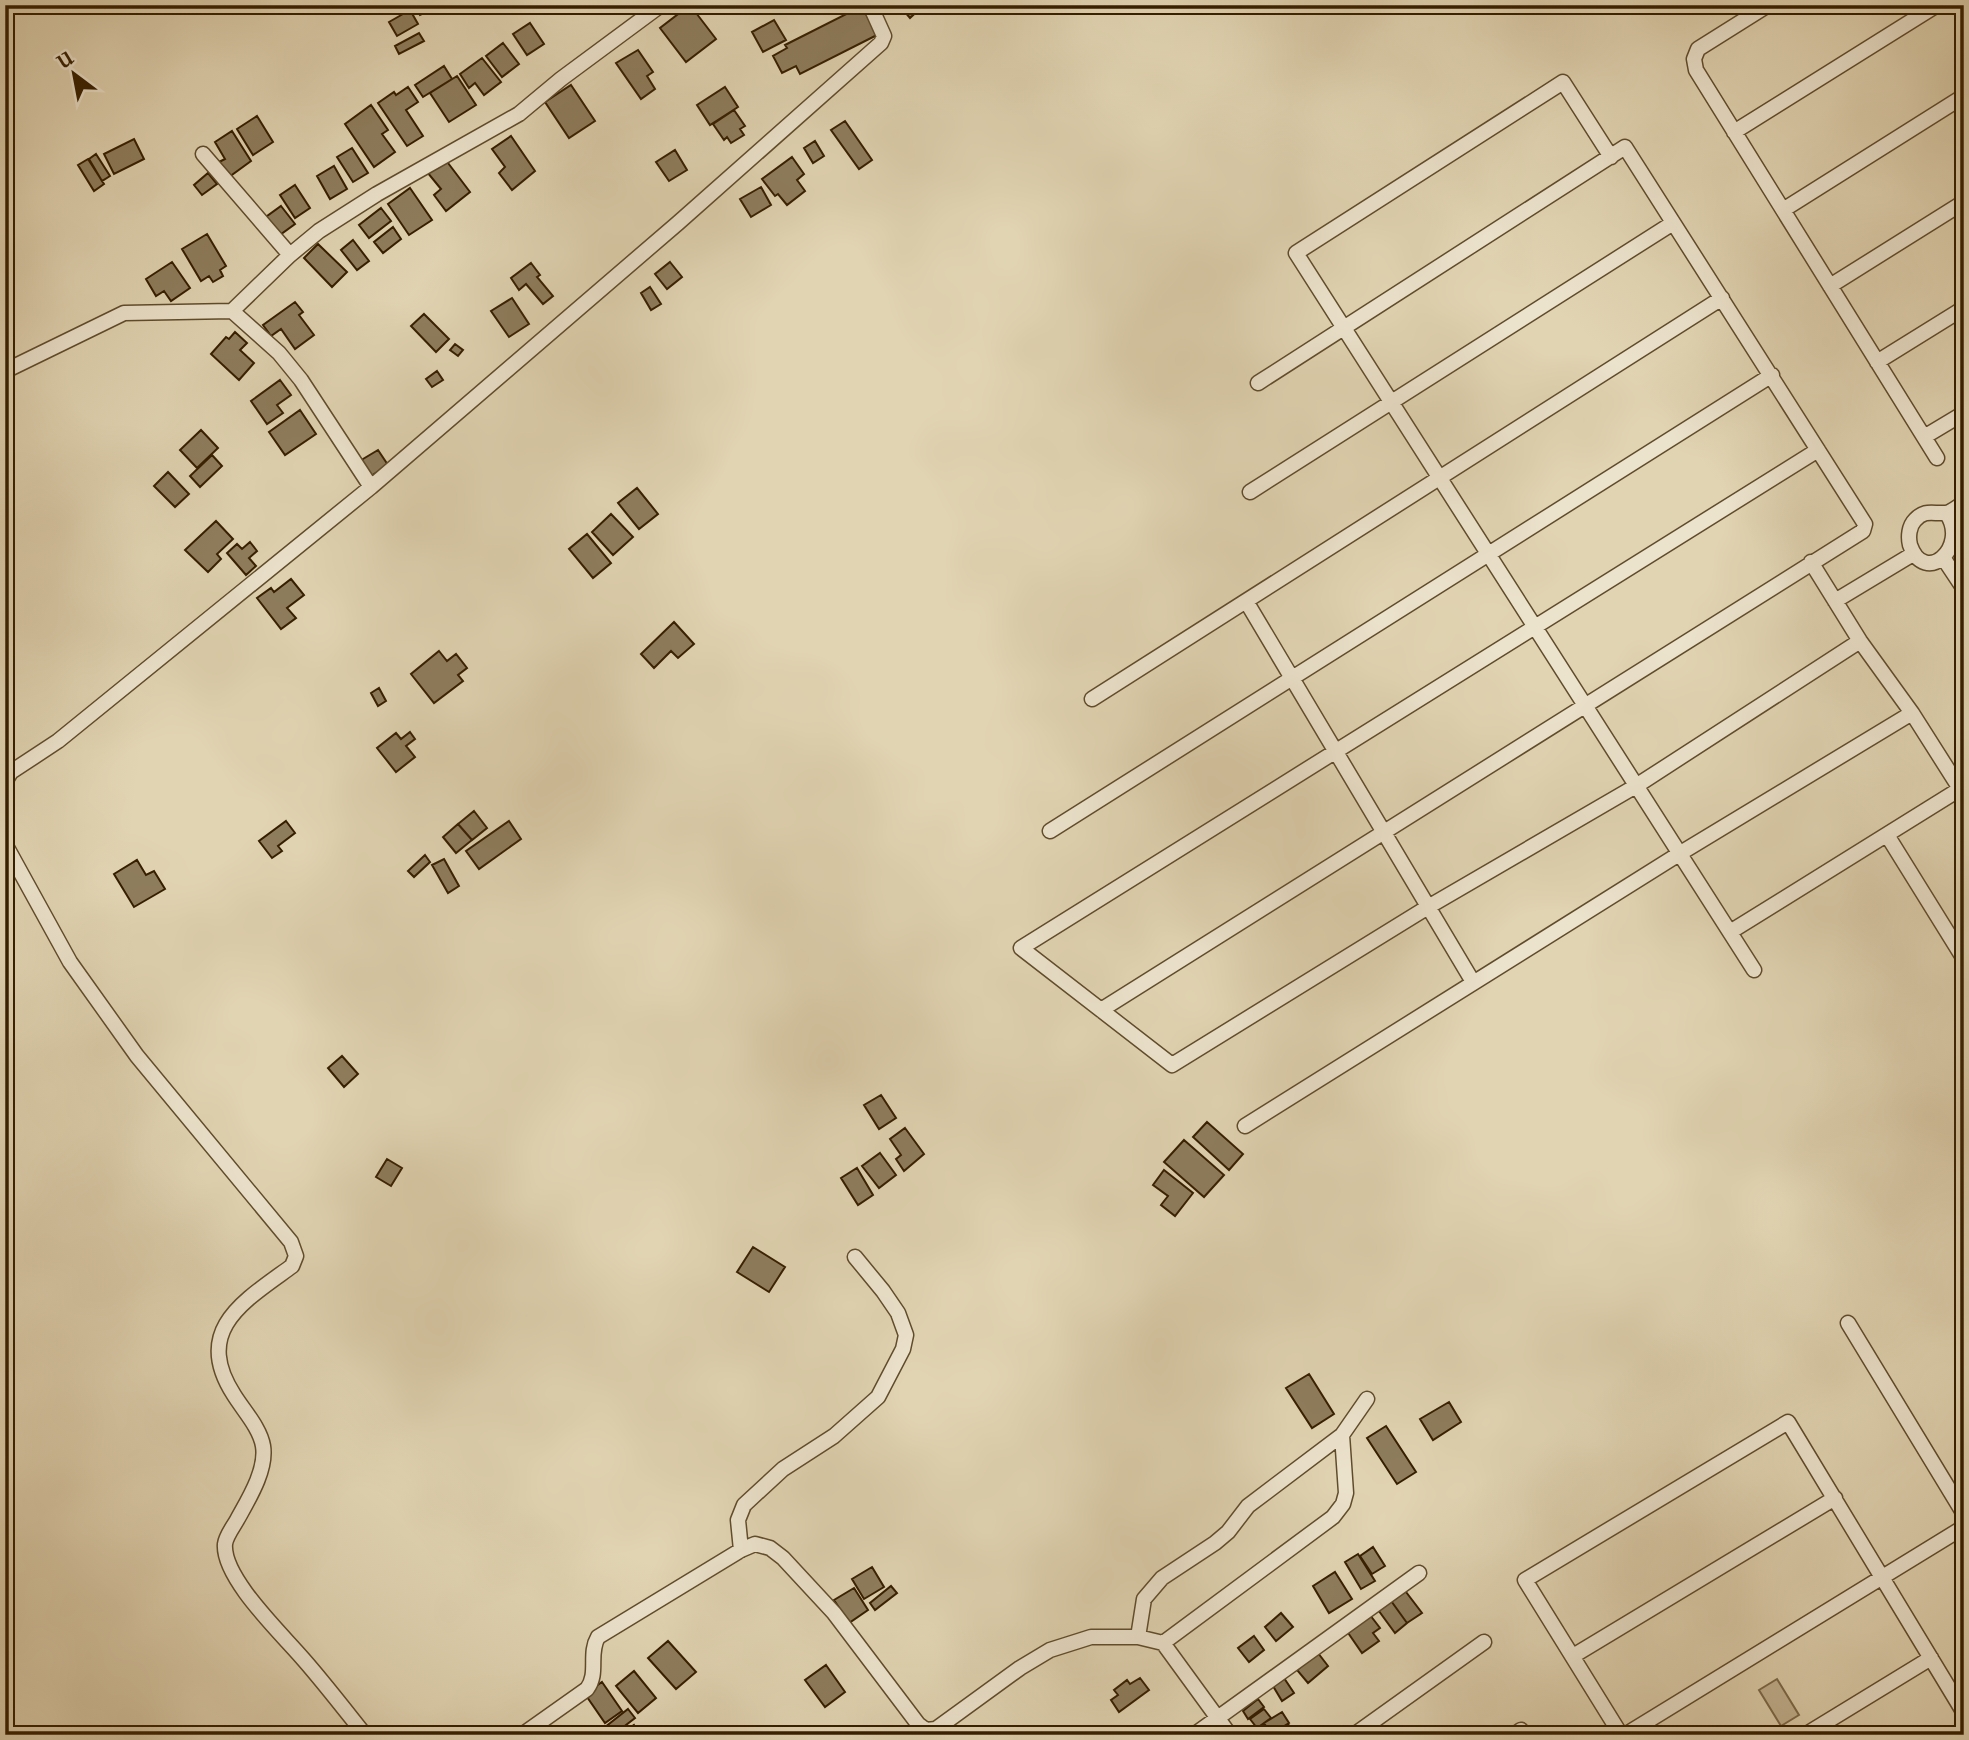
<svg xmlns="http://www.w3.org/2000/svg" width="1969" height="1740" font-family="'IM FELL French Canon',serif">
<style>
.pitch{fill:#c4b594;stroke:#7c6a4a;stroke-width:2}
.building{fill:#8e7d5d;stroke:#351e00;stroke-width:2}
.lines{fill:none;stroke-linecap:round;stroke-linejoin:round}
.street-casing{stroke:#604c2c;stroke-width:17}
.street{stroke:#ece3cd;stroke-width:14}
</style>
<rect width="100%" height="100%" fill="#e1d4b2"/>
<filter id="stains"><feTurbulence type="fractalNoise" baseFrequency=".00286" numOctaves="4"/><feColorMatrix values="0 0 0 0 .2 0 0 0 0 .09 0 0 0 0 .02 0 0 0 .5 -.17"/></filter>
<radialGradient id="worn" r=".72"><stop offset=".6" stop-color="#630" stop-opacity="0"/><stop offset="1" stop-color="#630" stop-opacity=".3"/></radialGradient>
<path class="pitch" d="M1777,1679L1799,1715L1781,1726L1759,1690Z"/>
<path class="building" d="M415,5H441L420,15Z
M690,5L716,39L686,62L660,28Z
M899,5H924L910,18Z
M862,6L877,35L800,74L796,66L782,73L773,56L787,48L785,45Z
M410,10L418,24L397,36L389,22Z
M774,20L786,40L763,52L752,32Z
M530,23L544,44L527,55L513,34Z
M419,33L424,41L399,54L395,46Z
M503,43L519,64L502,77L486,56Z
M638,50L653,72L647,76L655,89L641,99L616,63Z
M482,58L501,82L484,95L475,83L469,88L460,74Z
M444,66L452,79L423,97L415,85Z
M457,76L476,105L449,122L430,93Z
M571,85L595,121L569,138L545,102Z
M408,87L418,102L406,110L423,136L407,146L378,103L394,92L396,95Z
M725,87L738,107L710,125L697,105Z
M371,105L388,130L382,134L395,152L374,167L345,124Z
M734,110L745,126L740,129L744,135L731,143L727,137L724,140L713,124Z
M257,116L273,142L253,155L237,129Z
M845,121L872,160L859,169L831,130Z
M232,131L251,161L229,177L219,162L225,159L215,142Z
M511,136L535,171L512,190L499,173L505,167L492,149Z
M134,139L144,159L114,174L104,154Z
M815,141L824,156L813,163L804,148Z
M352,148L368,173L353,182L337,157Z
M675,150L687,170L669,181L656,162Z
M96,154L110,176L102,181L89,159Z
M792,157L804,174L797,180L805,191L787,205L778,194L775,196L762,179Z
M88,159L104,184L94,191L78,165Z
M445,159L470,192L446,211L434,195L441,189L427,172Z
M334,166L347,189L330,199L317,176Z
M208,173L217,184L202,195L194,185Z
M295,185L310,208L295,218L280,195Z
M761,187L771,205L751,217L740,199Z
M410,188L432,220L409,235L388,204Z
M281,206L295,224L277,237L263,219Z
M381,208L391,221L369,238L359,225Z
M393,227L401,239L383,253L374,242Z
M207,234L226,266L220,270L223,276L213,282L209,276L201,281L182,249Z
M353,240L369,261L357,270L341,250Z
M318,244L347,272L332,287L304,258Z
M172,262L190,288L171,301L164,291L156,296L146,279Z
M670,262L682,277L667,289L655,274Z
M531,263L540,275L537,277L553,296L543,304L526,284L519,290L511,278Z
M650,287L661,304L651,310L641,293Z
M512,298L529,324L509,337L491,311Z
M295,302L303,312L299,315L314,335L295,349L281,329L271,336L263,325Z
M424,314L449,339L436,352L411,326Z
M235,332L247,343L240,350L254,363L239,380L211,354L226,337L229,339Z
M455,344L463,350L458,356L450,350Z
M437,371L443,380L432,387L426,379Z
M280,380L291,395L277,405L283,413L267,424L251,401Z
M300,410L316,434L285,455L269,432Z
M201,430L218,448L197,468L180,450Z
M378,450L388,465L368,478L358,462Z
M212,455L222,466L200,487L190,476Z
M168,472L189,494L175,507L154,486Z
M637,488L658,514L639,529L618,503Z
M611,514L633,537L613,555L592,532Z
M216,521L233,539L217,554L221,559L208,572L185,550Z
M587,534L611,563L593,578L569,549Z
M250,542L257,551L249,558L256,566L246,575L227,553L237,544L242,549Z
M291,579L304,595L287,608L296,618L281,629L257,598L271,588L274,592Z
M674,622L694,644L678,658L671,651L654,668L641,654Z
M439,651L447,661L456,654L467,668L458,675L463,681L434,703L411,674Z
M379,688L386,701L378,706L371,693Z
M410,732L415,739L406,746L415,757L396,772L377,748L396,733L401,739Z
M474,811L487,828L472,840L458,824Z
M286,821L295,833L278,846L282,851L272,858L259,841Z
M509,821L521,839L479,869L466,851Z
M458,824L472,840L456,853L443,837Z
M425,855L430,862L414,877L408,871Z
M444,859L459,886L448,893L432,865Z
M137,860L146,875L154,871L165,889L134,907L114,874Z
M342,1056L358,1074L344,1087L328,1068Z
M881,1095L896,1118L879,1129L864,1105Z
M1207,1122L1243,1154L1229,1170L1193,1137Z
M905,1128L924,1154L904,1171L896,1159L901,1155L890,1139Z
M1184,1140L1224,1175L1204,1197L1164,1162Z
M880,1153L896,1175L879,1188L862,1166Z
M387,1159L402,1168L391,1186L376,1177Z
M857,1168L873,1195L858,1205L841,1178Z
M1164,1170L1193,1193L1175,1216L1161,1205L1168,1196L1153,1185Z
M753,1247L785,1267L769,1292L737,1272Z
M1309,1374L1334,1414L1312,1428L1286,1388Z
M1449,1402L1461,1422L1433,1440L1420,1419Z
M1386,1426L1416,1472L1397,1484L1367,1438Z
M1373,1547L1385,1566L1372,1574L1360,1556Z
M1358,1554L1375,1581L1361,1589L1345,1562Z
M872,1567L884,1587L864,1599L852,1579Z
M1335,1572L1352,1599L1329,1613L1313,1586Z
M891,1586L897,1593L875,1610L870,1603Z
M854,1588L868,1610L849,1623L834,1600Z
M1403,1588L1422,1613L1407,1623L1389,1598Z
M1389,1598L1407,1623L1395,1633L1376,1607Z
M1281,1613L1293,1627L1276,1641L1265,1627Z
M1370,1615L1380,1628L1373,1633L1379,1641L1362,1653L1344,1627Z
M1254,1636L1264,1650L1249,1662L1238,1648Z
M668,1641L696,1672L676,1689L648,1658Z
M1318,1653L1328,1666L1308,1683L1297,1670Z
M826,1665L845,1692L825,1707L805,1680Z
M634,1671L656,1698L638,1713L616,1686Z
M1140,1678L1149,1690L1119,1712L1111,1700L1118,1695L1114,1690L1127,1680L1130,1684Z
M1284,1678L1294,1693L1282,1701L1273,1686Z
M602,1682L622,1711L605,1723L585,1694Z
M1258,1699L1264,1707L1248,1719L1243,1711Z
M628,1709L635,1718L613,1735H595Z
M1264,1709L1271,1718L1257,1728L1250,1719Z
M1282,1712L1289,1723L1271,1734L1264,1723Z
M1288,1724L1295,1735H1274L1273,1734Z
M634,1725L639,1732L636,1735H620Z"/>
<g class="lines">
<defs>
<path id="street" d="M1768,5L1698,49L1694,59L1696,70L1937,458
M1734,132L1937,5
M203,154L290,255
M1611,157L1563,82L1296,253L1754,970
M1783,210L1964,96
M1830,286L1964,202
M232,311L279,353L301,380L371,487
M1877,362L1964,308
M5,371L124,313L232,311L290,255L319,231L377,194L519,114L561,79L661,5
M1924,437L1964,413
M1818,450L1021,948L1172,1065L1428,907L1636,786L1860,641
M1250,492L1673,223
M1947,514C1969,547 1925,587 1910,545C1908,537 1909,526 1915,520C1925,509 1933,514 1945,513C1951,513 1958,506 1964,503
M1946,562L1964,589
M1246,601L1473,982
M1835,601L1913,554
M1092,699L1722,298
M1912,713L1964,795
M5,782L11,772L58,741L371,487L678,223L881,43L884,36L870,5
M1050,831L1772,375
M1887,835L1964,959
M5,844L70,962L137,1056L291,1242L296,1256L292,1266C244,1301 192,1330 234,1395C244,1411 260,1428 263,1446C267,1470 248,1500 237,1520C233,1527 226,1536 225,1544C222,1578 283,1635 304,1660C325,1684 345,1710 365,1735
M1730,932L1960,789
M1101,1010L1863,531L1865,524L1625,147L1258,383
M1245,1126L1679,854L1912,713L1860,641L1811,562
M1848,1323L1964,1514
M741,1550L738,1520L744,1505L783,1469L834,1436L878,1397L903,1349L906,1335L898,1313L883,1291L855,1257
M1138,1637L1144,1599L1162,1578L1215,1543L1228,1532L1248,1506L1342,1435
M1163,1643L1333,1517L1343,1504L1346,1493L1342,1435L1367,1399
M1573,1656L1835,1498
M522,1735L587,1689C599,1673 588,1654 598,1637L741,1550L755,1544L770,1548L783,1558L834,1613L918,1724L926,1730L936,1729L1020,1668L1050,1650L1091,1637H1138L1163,1643L1230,1735
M1194,1735L1419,1573
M1354,1735L1484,1642
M1514,1735L1521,1730
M1621,1735L1525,1580L1788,1422L1964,1713
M1625,1735L1964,1527
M1805,1735L1931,1658"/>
</defs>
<use href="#street" class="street-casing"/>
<use href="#street" class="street"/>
</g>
<rect width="1969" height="1740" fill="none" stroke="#e1d4b2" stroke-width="28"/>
<rect x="7" y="7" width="1955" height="1726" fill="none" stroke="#351e00" stroke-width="3.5"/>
<rect x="14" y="14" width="1941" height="1712" fill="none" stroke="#351e00" stroke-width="2"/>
<g transform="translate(74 74) rotate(328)" stroke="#ece3cd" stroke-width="5" paint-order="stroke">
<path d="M0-5L12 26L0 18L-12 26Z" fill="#351e00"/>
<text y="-10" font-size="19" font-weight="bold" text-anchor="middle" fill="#351e00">U</text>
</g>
<rect width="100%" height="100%" filter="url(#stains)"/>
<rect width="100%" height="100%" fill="url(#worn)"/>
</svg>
